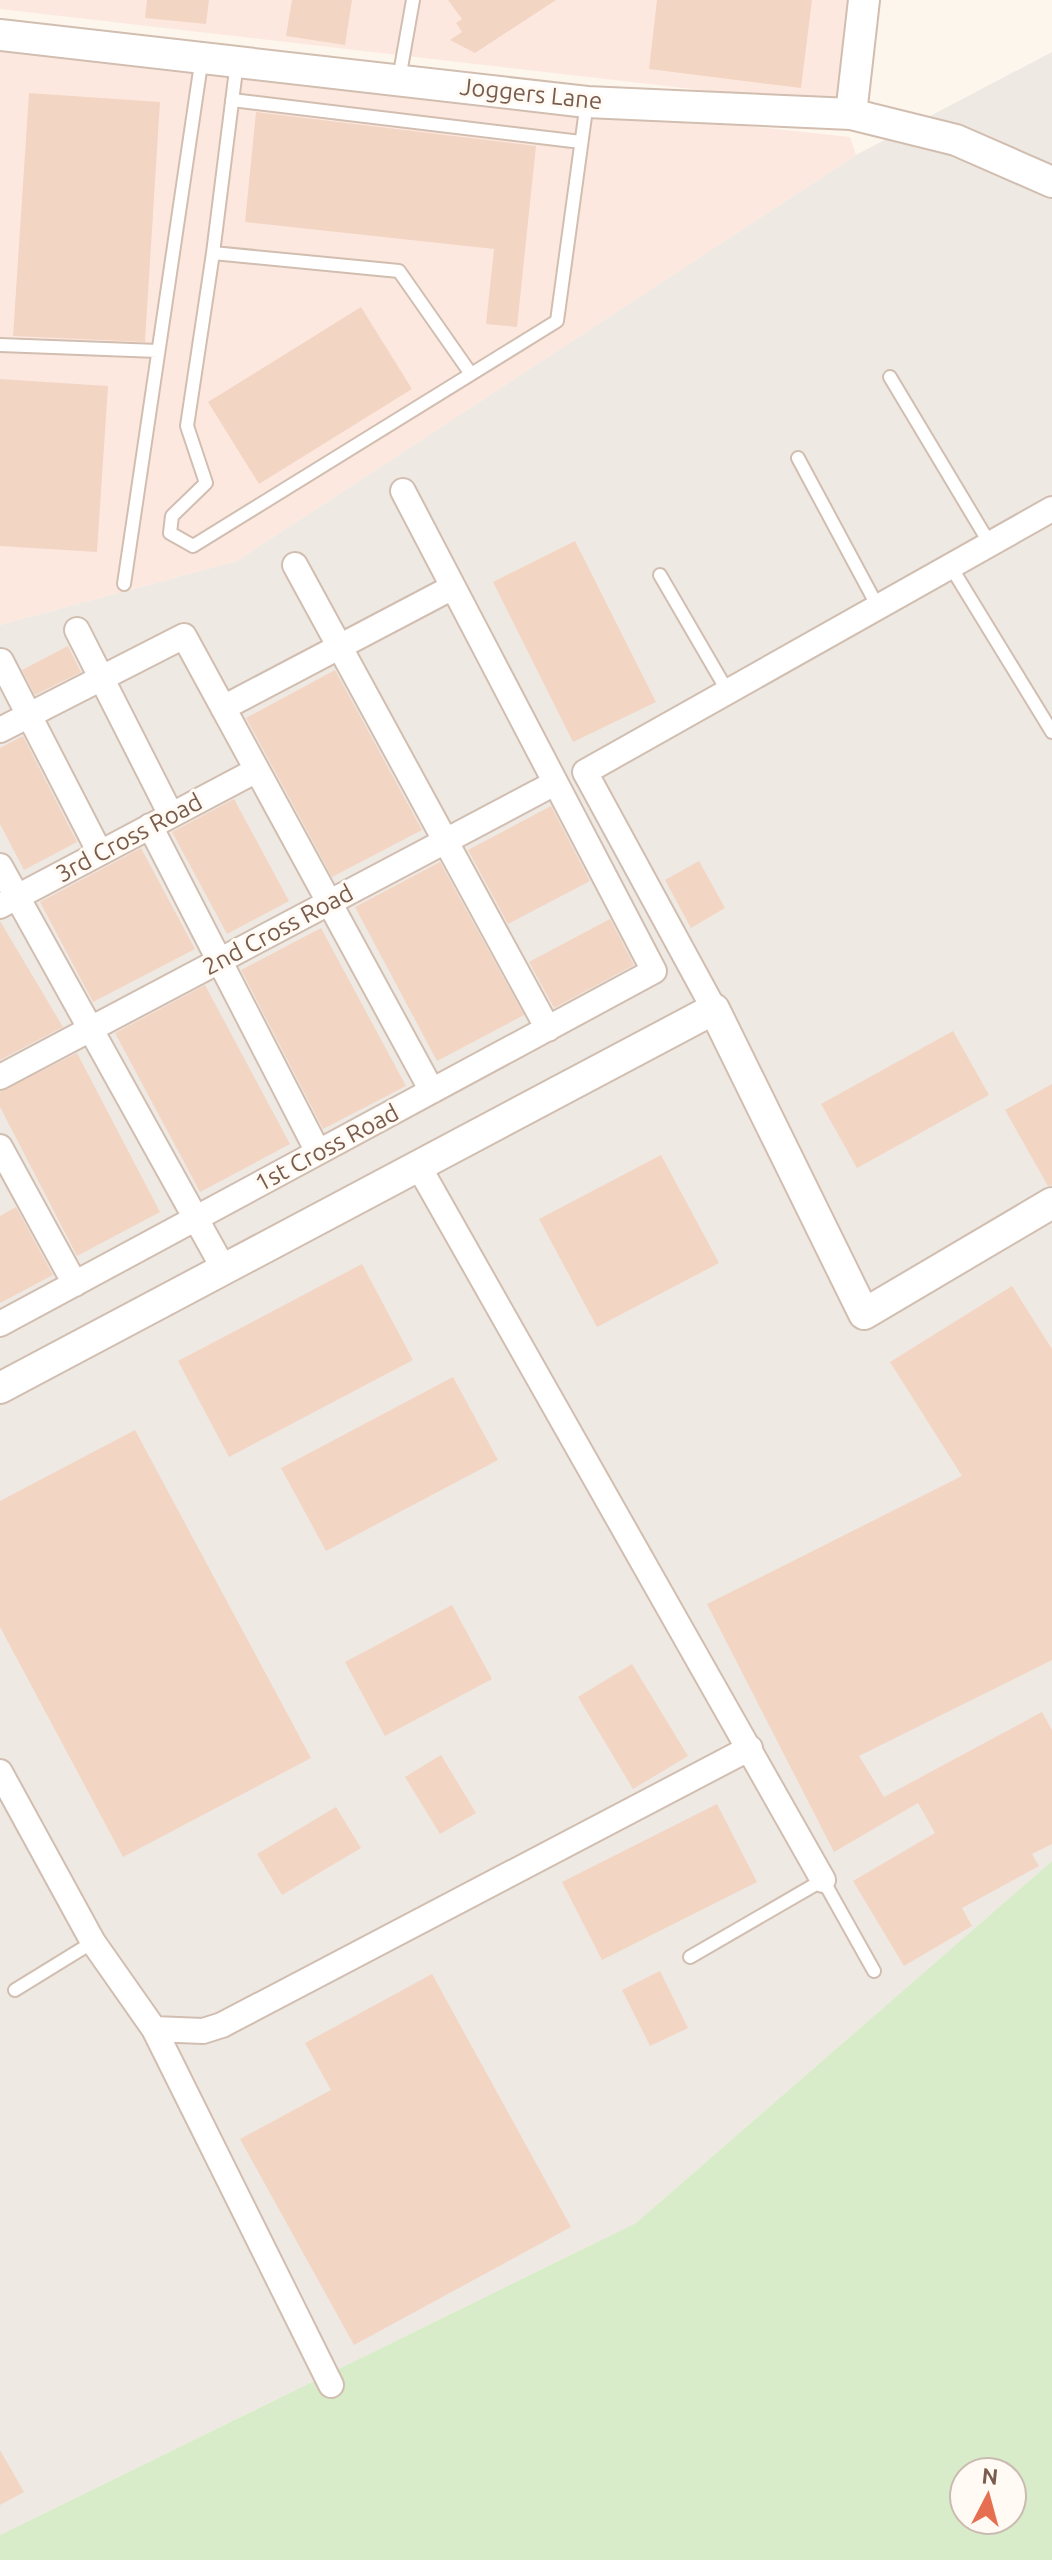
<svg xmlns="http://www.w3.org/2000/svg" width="1052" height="2560" font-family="Ubuntu,sans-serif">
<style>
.commercial{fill:#fde8e0}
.industrial{fill:#efe9e4}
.green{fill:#d8ecc9;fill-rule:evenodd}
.building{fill:#f3d5c3}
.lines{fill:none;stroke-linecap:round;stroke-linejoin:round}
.service-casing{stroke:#d1beb0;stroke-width:16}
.minor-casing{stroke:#d1beb0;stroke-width:28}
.tertiary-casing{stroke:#d1beb0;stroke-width:34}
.service{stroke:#fff;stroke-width:12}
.minor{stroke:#fff;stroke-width:24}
.tertiary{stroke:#fff;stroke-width:30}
.labels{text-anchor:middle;stroke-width:6;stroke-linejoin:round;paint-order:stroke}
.street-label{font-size:24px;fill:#7a5c4d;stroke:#fffaf3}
</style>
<rect width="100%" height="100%" fill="#fdf6ec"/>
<path class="commercial" d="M0,0H851L839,106L0,9Z
M0,45L850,137L856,155L237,561L0,625Z"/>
<path class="industrial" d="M1052,52V1861L636,2223L0,2535V625L237,561L856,155Z"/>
<path class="green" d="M1052,1861V2560H0V2535L636,2223ZM964,2472H1012V2520H964Z"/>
<path class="building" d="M147,0H209L206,24L145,18Z
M292,0H352L345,45L286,36Z
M448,0H556L475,53L450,40L462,32L456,23L462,19Z
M657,0H812L801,88L649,69Z
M29,93L160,102L145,342L13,336Z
M256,112L536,146L517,327L486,324L494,249L245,222Z
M361,307L412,389L259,484L208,402Z
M0,379L108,386L97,552L0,546Z
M575,541L656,702L573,742L493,582Z
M68,646L81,672L35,695L22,670Z
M335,670L422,830L332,877L246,718Z
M23,736L77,842L24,870L0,824V748Z
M234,799L289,901L227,934L172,832Z
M551,806L590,881L508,924L468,850Z
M141,848L195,949L93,1002L40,902Z
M699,861L725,908L691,928L665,880Z
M440,862L524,1015L437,1061L355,907Z
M610,919L634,965L554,1008L529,962Z
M0,921L63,1027L0,1060Z
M321,928L406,1086L323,1129L241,970Z
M205,985L290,1144L200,1192L115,1033Z
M953,1031L989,1095L857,1168L821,1104Z
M77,1053L160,1212L77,1256L0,1107V1092Z
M1052,1084V1185L1048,1186L1005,1110Z
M661,1155L719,1263L597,1327L539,1219Z
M16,1207L53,1275L0,1303V1216Z
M362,1264L413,1360L229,1457L178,1361Z
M1012,1286L1052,1349V1660L859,1756L884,1797L1042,1712L1052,1730V1844L1032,1854L1039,1866L962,1908L972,1926L904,1966L853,1881L935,1833L918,1803L834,1852L707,1604L962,1476L890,1362Z
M453,1377L498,1460L326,1551L281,1468Z
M135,1430L311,1758L123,1857L0,1627V1501Z
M452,1605L492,1679L385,1736L345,1662Z
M632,1664L688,1756L633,1789L578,1697Z
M441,1755L476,1813L440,1834L405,1777Z
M717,1804L757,1882L602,1960L562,1882Z
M336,1807L361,1848L282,1895L257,1854Z
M660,1971L688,2028L650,2046L622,1990Z
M432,1974L571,2227L354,2345L240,2139L331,2090L305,2043Z
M0,2450L24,2492L0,2505Z"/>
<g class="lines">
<defs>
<path id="service" d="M399,79L413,0
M232,100L581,142
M213,253L237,62
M0,345L158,351
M471,374L399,271L213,253L187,426L206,483L172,516L170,533L193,546L557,321L587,102
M890,377L990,544
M798,458L878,607
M951,567L1052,732
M660,575L728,692
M124,584L202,57
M690,1957L823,1880L874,1971
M15,1990L93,1942"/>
<path id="minor" d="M295,565L548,1029
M77,630L171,815
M1,661L100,853
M223,708L453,587
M0,730L184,636L432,1091
M150,826L318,1152
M0,866L225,1271
M0,906L257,770
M714,1009L585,772L1052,509
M0,1077L555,783
M0,1147L75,1284
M419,1167L823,1880
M0,1324L654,971L403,491
M0,1772L93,1942L154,2029L203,2031L222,2025L750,1748
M154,2029L331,2385"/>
<path id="tertiary" d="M0,35L587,102L851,114L956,140L1052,182
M851,114L864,0
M0,1388L714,1009L864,1314L1052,1203"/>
</defs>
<use href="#service" class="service-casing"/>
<use href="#minor" class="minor-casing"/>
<use href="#tertiary" class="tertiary-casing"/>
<use href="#service" class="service"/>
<use href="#minor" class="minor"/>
<use href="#tertiary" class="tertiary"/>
</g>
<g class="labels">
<g class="street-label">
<text transform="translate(531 94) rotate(6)" y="8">Joggers Lane</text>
<text transform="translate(129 838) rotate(-28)" y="8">3rd Cross Road</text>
<text transform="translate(278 930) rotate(-28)" y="8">2nd Cross Road</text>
<text transform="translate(327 1148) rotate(-28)" y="8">1st Cross Road</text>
</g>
</g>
<g transform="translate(988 2496) rotate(6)"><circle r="38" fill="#fffaf3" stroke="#cabbb1" stroke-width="2"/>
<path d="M0-6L14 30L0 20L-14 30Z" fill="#e76f51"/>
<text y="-12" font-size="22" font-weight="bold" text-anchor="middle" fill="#7a5c4d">N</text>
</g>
</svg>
